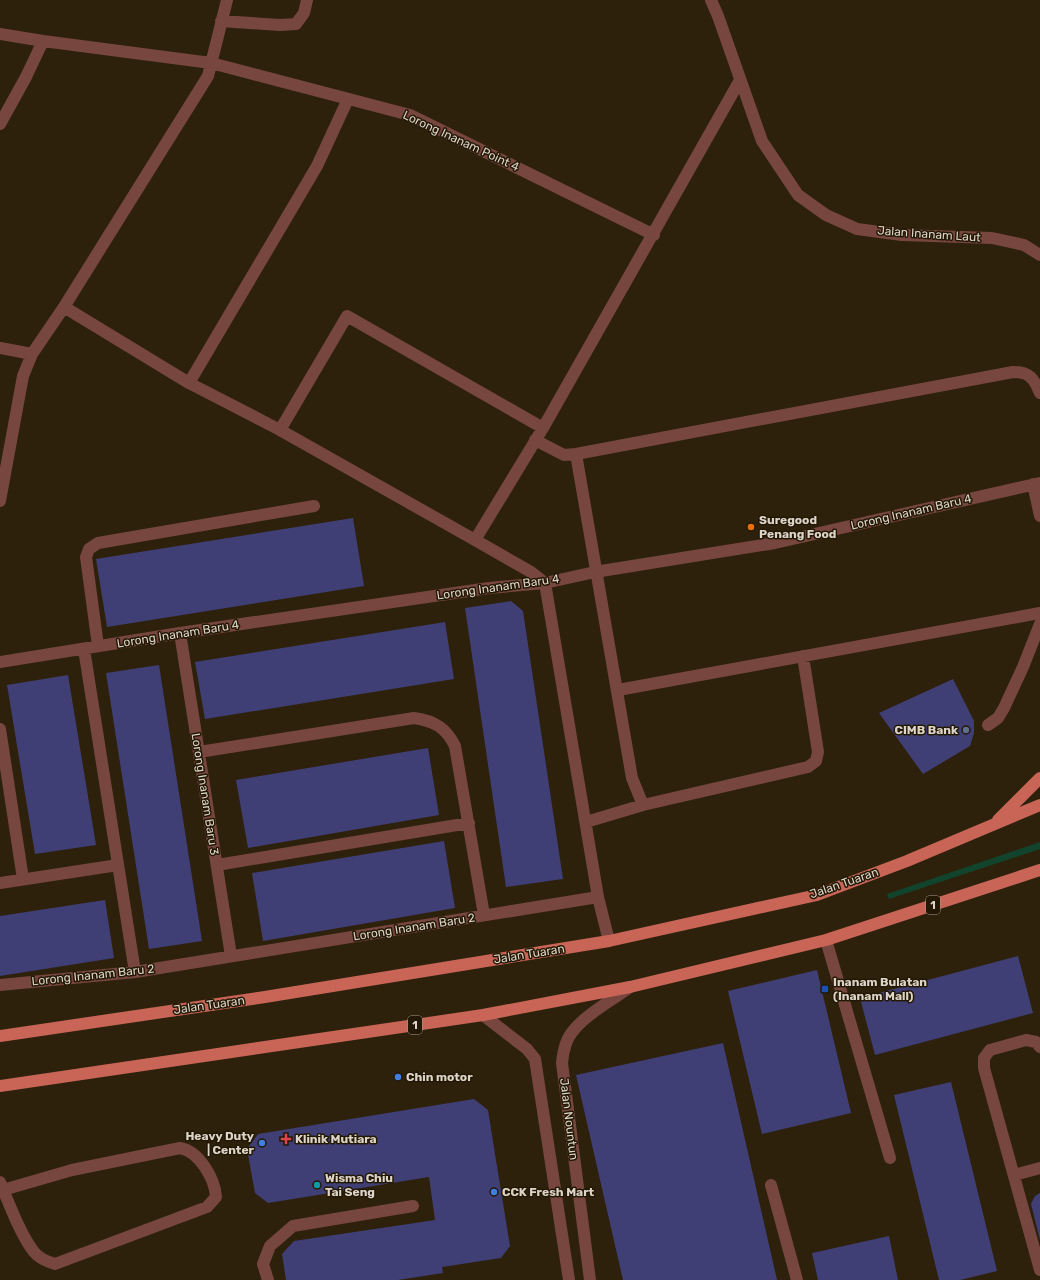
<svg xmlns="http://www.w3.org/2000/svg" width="1040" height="1280" font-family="Rubik,sans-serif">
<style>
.green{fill:#12442d}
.building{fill:#3f3f76}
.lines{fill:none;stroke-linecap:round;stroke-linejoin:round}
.minor{stroke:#77463f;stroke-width:12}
.major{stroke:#c96557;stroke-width:12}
.food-dot{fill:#e8710a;stroke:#231804;stroke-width:1.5}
.service-dot{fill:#5c6f8a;stroke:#231804;stroke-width:1.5}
.transit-dot{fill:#1a4fb4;stroke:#231804;stroke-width:1.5}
.shop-dot{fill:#3f7fe0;stroke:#231804;stroke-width:1.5}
.health-dot{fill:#e0444e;stroke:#231804;stroke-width:1.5}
.culture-dot{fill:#0f9aa8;stroke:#231804;stroke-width:1.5}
.labels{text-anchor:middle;stroke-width:3;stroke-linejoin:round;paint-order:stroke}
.shield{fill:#231804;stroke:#a59c8e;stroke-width:1}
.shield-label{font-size:11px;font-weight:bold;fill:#ddd5c9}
.street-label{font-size:12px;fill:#ddd5c9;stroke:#231804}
.poi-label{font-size:12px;font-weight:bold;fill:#ddd5c9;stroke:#231804;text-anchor:start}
</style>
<rect width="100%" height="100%" fill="#2d210c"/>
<path class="green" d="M1040,842V849L889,899L887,894Z"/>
<path class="building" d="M353,518L364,586L107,627L96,559Z
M511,601L523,611L563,879L506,887L465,608Z
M445,622L454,679L205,719L195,662Z
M159,665L202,941L149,949L106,673Z
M68,675L96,845L35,854L7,685Z
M953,679L974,721V733L970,746L923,774L879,713Z
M428,748L439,815L248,848L236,780Z
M444,841L455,908L263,941L252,873Z
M105,900L114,958L0,976V916Z
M1018,956L1033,1013L875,1055L860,998Z
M817,970L851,1113L762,1134L728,991Z
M723,1043L777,1280H623L576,1075Z
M951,1082L997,1271L960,1280H939L894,1095Z
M474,1099L488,1110L495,1154L510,1246L501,1258L442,1267L443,1273L398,1280H286L282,1254L294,1241L435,1220L429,1177L268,1203L255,1193L247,1149L258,1134Z
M1040,1193V1240L1031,1204L1035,1196Z
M889,1236L898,1280H818L812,1253Z"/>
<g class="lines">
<path class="minor" d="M711,0L718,16L762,141L798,195L826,215L857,229L902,235L992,238L1024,245L1040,255
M221,21L280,25L296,24L304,13L307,0
M0,34L43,41L211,63L410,115L654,235
M0,124L26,77L43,41
M64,307L189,383L280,430L475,540L531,572L545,583L598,897L609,941
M0,348L32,354
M189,383L317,166L348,99
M280,430L347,316L543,428
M535,440L564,455L576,454L1013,372C1029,372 1034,378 1040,393
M576,454L632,778L643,805
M1033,484L1040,516
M0,501L23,376L32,354L64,307L208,76L227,0
M475,540L543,428L740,80
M180,633L231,956
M98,646L86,557L89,549L98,543L314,506
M84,649L135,972
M0,662L180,633L489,588L545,583L595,572L775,543L1040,483
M618,690L1040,613
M988,725L998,718L1004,708L1023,667L1040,624
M0,729L23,879
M199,752L414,718C435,721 446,728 455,746L484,915
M586,822L643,805L808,767L816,761L818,752L803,656
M217,865L469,823
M0,883L118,865
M826,940L890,1158
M0,985L135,972L598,897
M483,1015L527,1049L535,1059L569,1280
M1040,1047L1036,1042L1026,1040L990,1050L984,1058V1068L1040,1270
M1014,1175L1040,1168
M0,1182C9,1203 20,1234 34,1252C39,1258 48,1262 55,1264L207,1207L216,1197C215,1179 199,1151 180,1148L72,1170L3,1190
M771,1185L797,1280
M268,1280L263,1264L270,1246L293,1226L413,1206
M590,1280L562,1063C563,1052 565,1040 573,1031C586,1014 613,1000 630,987"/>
<path class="major" d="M998,820L1040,778
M0,1036L265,997L609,941L817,895L907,861L1040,805
M0,1086L483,1015L630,987L826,940L1040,870"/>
</g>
<circle class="food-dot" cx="751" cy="527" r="4"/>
<circle class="service-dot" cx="966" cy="730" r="4"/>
<rect class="transit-dot" x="821" y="985" width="8" height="8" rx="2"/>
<g class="shop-dot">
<circle cx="398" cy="1077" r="4"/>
<circle cx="262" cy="1143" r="4"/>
<circle cx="494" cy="1192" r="4"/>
</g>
<path class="health-dot" d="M284 1133h4v4h4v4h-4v4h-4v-4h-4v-4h4z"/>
<circle class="culture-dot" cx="317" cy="1185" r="4"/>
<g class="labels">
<g class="shield">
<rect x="926" y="896" width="14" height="18" rx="3"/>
<rect x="408" y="1016" width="14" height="18" rx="3"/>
</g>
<g class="shield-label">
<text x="933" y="909">1</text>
<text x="415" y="1029">1</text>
</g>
<g class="street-label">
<text transform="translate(461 141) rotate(25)" y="4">Lorong Inanam Point 4</text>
<text transform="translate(929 234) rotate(4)" y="4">Jalan Inanam Laut</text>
<text transform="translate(911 512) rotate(-13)" y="4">Lorong Inanam Baru 4</text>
<text transform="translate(498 587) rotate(-8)" y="4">Lorong Inanam Baru 4</text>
<text transform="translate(178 634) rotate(-9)" y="4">Lorong Inanam Baru 4</text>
<text transform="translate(205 794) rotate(81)" y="4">Lorong Inanam Baru 3</text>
<text transform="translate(844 883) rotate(-19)" y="4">Jalan Tuaran</text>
<text transform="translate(414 927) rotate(-9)" y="4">Lorong Inanam Baru 2</text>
<text transform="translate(529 954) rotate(-9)" y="4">Jalan Tuaran</text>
<text transform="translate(93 975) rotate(-6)" y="4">Lorong Inanam Baru 2</text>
<text transform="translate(209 1005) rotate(-8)" y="4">Jalan Tuaran</text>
<text transform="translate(569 1119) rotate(83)" y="4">Jalan Nountun</text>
</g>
<g class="poi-label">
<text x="759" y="524">Suregood<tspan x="759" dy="14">Penang Food</tspan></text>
<text x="958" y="734" text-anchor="end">CIMB Bank</text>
<text x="833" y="986">Inanam Bulatan<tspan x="833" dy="14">(Inanam Mall)</tspan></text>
<text x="406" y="1081">Chin motor</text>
<text x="254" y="1140" text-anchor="end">Heavy Duty<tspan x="254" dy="14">| Center</tspan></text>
<text x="295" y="1143">Klinik Mutiara</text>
<text x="325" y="1182">Wisma Chiu<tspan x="325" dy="14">Tai Seng</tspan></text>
<text x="502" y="1196">CCK Fresh Mart</text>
</g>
</g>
</svg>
